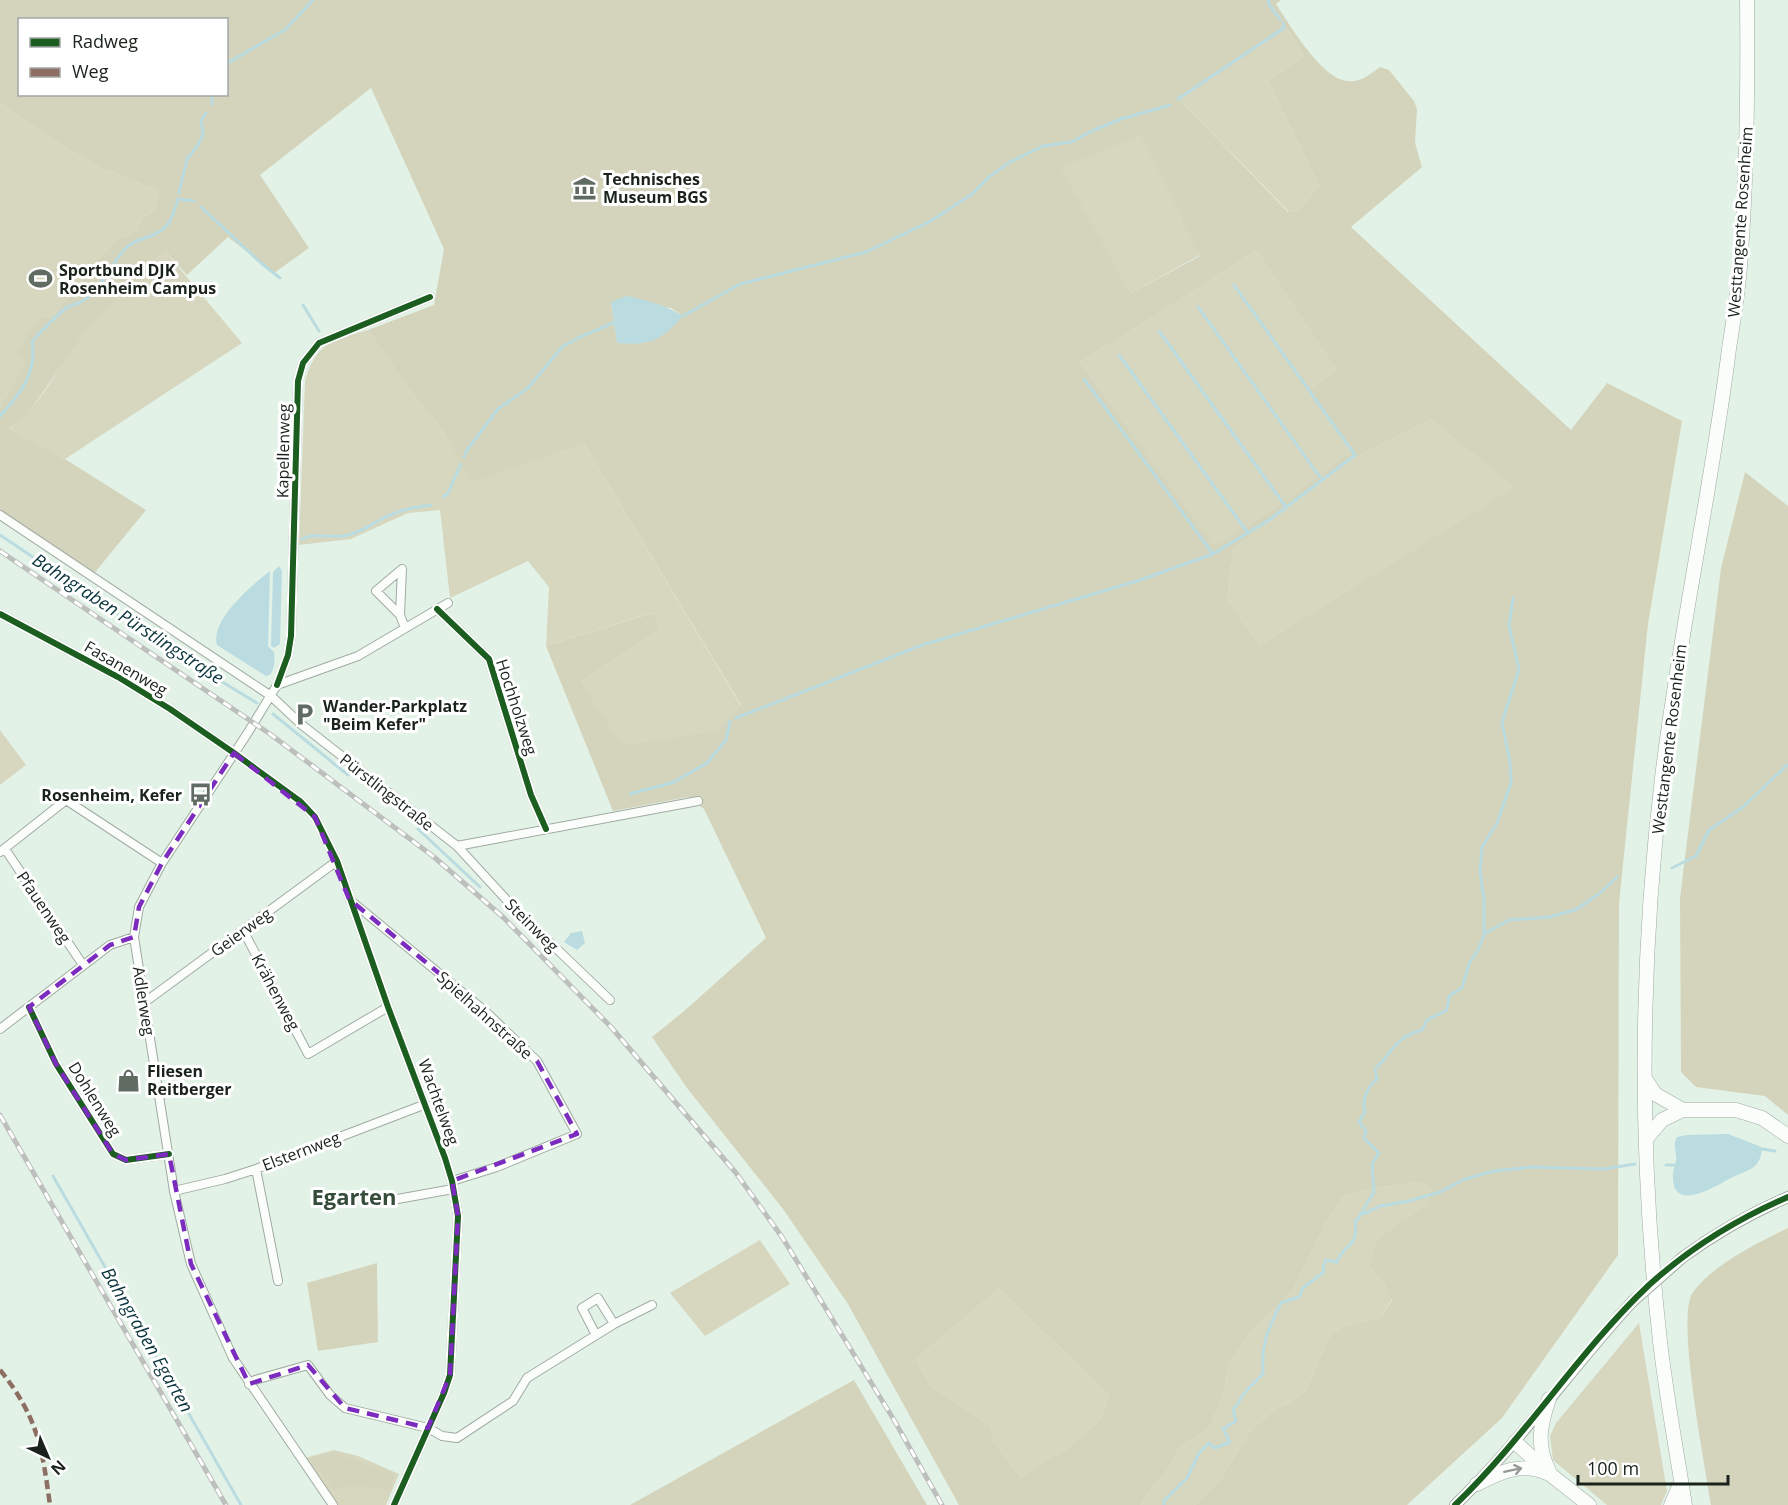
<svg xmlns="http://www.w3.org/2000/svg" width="1788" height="1505" font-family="'Open Sans',sans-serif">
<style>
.green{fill:#d7d7c0}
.forest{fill:#d4d4bc;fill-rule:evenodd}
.water{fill:#badce0}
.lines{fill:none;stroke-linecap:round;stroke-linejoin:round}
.stream{stroke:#badce0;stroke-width:3}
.minor-casing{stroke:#a0aba2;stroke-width:10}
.tertiary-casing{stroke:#a0aba2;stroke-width:12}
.trunk-casing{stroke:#a0aba2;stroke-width:15}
.minor{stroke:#fbfdfb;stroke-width:8}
.tertiary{stroke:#fbfdfb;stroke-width:10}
.trunk{stroke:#fbfdfb;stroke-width:14}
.rail-casing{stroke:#bcbfbc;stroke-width:5}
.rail{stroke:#fff;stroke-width:3;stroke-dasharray:9;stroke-linecap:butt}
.tertiary-bridge-casing{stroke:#a0aba2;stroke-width:12;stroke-linecap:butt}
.tertiary-bridge{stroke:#fbfdfb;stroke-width:10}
.quiet{stroke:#8d6e63;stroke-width:4.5;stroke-dasharray:9 4.5;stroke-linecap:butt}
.cycleway-casing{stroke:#fff;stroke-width:10}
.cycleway{stroke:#1b5e20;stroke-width:6}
.oneway{stroke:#959b96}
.marked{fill:none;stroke:#7b2cbf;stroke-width:4.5;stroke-dasharray:12 8;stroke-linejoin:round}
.labels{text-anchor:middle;stroke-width:6;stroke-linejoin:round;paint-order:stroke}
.poi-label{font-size:16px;font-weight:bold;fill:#19231b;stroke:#fff;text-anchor:start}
.street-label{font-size:16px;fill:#19231b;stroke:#fff}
.water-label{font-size:18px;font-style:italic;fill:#0b343c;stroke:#fff}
.district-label{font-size:22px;font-weight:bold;fill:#354c3b;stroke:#fff}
</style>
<rect width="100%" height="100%" fill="#e3f2e6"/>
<path class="green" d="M1287,29L1304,56L1268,81L1319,186L1297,212H1289L1179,99Z
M0,103L51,139L99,167L159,191L154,211L142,218L136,231L114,241L51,318L0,407Z
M1140,134L1200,255L1131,293L1060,168Z
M1256,250L1336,370L1307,392L1350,452C1306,486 1262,520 1213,547L1080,362L1157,315Z
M166,252L242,343L65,459L9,430C42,405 59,364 85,332C106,306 139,270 166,252Z
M368,330L404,383L441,428L471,481L584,444L741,706L718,730L622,747L581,681L661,629L651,613L546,646L549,587L528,561L450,598L440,510L408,513L351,539L299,545L305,381C316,343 332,340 368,330Z
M1431,420L1516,487L1260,645L1227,599L1234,548L1361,454Z
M0,730L26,765L0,785Z
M1419,1182L1431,1189L1427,1205L1405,1218L1370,1268L1384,1283L1392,1299L1381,1317L1347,1326L1331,1333L1306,1390L1294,1400L1272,1411L1248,1434L1221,1479L1195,1505H1141L1145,1496L1167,1471L1180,1447L1209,1428L1222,1399L1229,1365L1250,1332L1293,1290L1325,1225L1344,1196L1368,1189Z
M760,1240L790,1284L705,1336L670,1293Z
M999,1289L1109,1395L1100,1420L1065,1450L1030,1469L1021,1478L994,1442L991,1426L930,1385L916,1359Z
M1639,1323L1667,1491L1661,1505H1607L1553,1460L1550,1436L1556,1423Z
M334,1450L358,1456L399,1474L386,1505H338L305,1458Z"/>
<path class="forest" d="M0,0H1281L1276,4C1290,25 1321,78 1347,81C1361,83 1370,74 1380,67L1389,70L1414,101L1417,109L1415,143L1422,167L1351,227L1571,430L1607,383L1682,421L1648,624L1619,903L1618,1255L1502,1418L1407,1505H1195L1221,1479L1248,1434L1272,1411L1294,1400L1306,1390L1331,1333L1347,1326L1381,1317L1392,1300L1384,1283L1370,1268L1376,1242L1405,1218L1427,1205L1431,1189L1419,1182L1368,1189L1344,1196L1325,1225L1293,1290L1250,1332L1229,1365L1222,1399L1209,1428L1180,1447L1167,1471L1145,1496L1141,1505H959L848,1304L783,1209L687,1088L652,1037L683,1012L766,938L704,809L688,797L613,811L546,646L652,613L661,629L581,681L622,746L718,730L741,705L584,444L471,482L441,428L404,383L368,330L434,305L444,249L371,88L260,175L309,248L274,273L228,237L187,275L166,252L149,264L85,332L24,419L9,429L65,459L146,510L92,576L0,514V407L26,361L18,352L38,318H51L114,241L136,231L142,218L154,211L159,191L99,167L51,139L0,103ZM20,20H226V94H20ZM1287,29L1304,56L1268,81L1319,186L1297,212H1288L1180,100ZM1140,135L1200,256L1131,293L1061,168ZM1256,250L1336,370L1307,392L1350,452C1306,486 1262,520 1213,546L1080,362L1157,315ZM611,302L671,308L683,316L617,342ZM1431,420L1515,487L1260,645L1227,599L1234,548L1361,454ZM999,1289L1109,1395L1100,1420L1065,1450L1030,1469L1021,1478L994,1442L991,1426L930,1385L916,1359Z
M1745,472L1788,506V1115L1765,1096L1696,1087L1681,1072L1680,898L1721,568Z
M1788,1228V1505H1711C1706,1469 1675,1316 1693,1292C1714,1264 1757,1243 1788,1228Z
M377,1263L378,1342L318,1351L307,1283Z
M854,1380L927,1505H630L843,1386Z
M333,1452L395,1474L389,1490C372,1487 349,1484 333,1490L310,1459Z"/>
<path class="water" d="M626,296C647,300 665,305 683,316C660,341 651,346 617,343L611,302Z
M279,566L282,571L280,644L274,648L271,646L273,572Z
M270,571L268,646L274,652C275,661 275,667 270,675L266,676L217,645C210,620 252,585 270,571Z
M582,931L585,943L577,950L564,942L571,933Z
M1728,1134L1759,1146L1762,1149C1761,1156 1760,1161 1755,1166C1748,1172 1737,1174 1729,1179C1715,1187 1673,1212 1673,1178C1672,1172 1675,1166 1676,1160C1677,1152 1672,1145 1677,1137L1687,1135Z"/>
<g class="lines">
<path class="stream" d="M1269,0L1268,3L1280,19
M226,64L286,29L313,0
M212,94V104
M1178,99L1284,28L1283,23
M179,193L187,159L198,145L203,134L201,120L206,113
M201,207L261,263L280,278
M303,305L319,331
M1198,307L1322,480
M683,316L740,284L866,252L931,221L972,194L989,177L1010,162L1043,146L1071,142L1094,130L1121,119L1170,105
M1159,331L1286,507
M1119,355L1248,533
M1084,379L1213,554
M0,416C21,393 37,373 32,342C36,336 63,309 68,307C78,303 84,302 92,294C106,279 114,259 128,246C133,242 139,240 145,238C169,230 171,222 178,199L194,201
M464,457L467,450L498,409L528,388L562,347L578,338L613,323
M443,497L448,493L461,464
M0,535L175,653L257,703
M302,539C315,532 333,539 348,535C360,533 371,524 382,519C398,510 413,507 431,505
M273,714L348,775
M736,718L922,645L1140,580L1213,554L1272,518L1355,455L1234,285
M630,794L674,782L707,763L726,740L730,721
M418,829L480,887
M1672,868L1696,856L1709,830L1743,807L1788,764
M1484,934L1509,920L1550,917L1577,909L1600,893L1617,877
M1756,1148L1775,1151
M1666,1165H1677
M53,1176L241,1505
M1364,1214L1380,1206L1409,1201L1440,1192L1465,1179L1494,1171L1532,1167L1603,1169L1635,1164
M1164,1505V1501L1187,1478L1199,1453L1209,1443L1215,1448L1230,1442L1223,1429L1236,1421L1233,1410L1246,1391L1263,1374C1261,1343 1268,1330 1281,1303L1299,1297L1303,1288L1324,1272L1323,1267L1326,1260L1337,1262C1343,1244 1359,1248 1355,1222C1364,1213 1365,1203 1374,1193L1372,1164L1379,1153L1364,1138L1366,1131L1359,1122L1365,1112C1361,1099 1368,1087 1377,1079L1375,1069C1392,1053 1396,1036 1422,1030L1427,1020L1447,1010L1449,996L1462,988L1469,964L1478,950L1484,934V900L1480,871L1482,847L1497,823L1511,783L1510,763L1502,722L1519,669L1509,626L1513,598"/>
<defs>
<path id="minor" d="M0,515L271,696L302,725L457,846L514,908L610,1000
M437,609L489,659L531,795L546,829
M0,614L118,677L170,709L234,753L301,802L315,817L337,861L388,1007L445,1158L452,1181L458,1216L450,1375L444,1393L394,1505
M400,615L402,569L376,591L400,615L405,628
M277,685L288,655L291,636L298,381L303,363L319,343L430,297
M457,846L698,801
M5,849L83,965
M0,852L66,800L162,863
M350,900L485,1011L537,1061L577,1134L497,1167L452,1181
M243,930L308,1054L388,1007
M145,1002L337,861
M29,1007L56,1064L113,1154L126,1160L169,1154
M0,1029L110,945L134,937
M256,1169L278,1281
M174,1191L225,1179L256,1169L426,1104
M381,1202L453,1189
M596,1335L582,1308L598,1298L614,1324
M249,1384L255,1380L308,1365L330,1395L345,1408L428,1428L442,1436L457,1438L513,1401L527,1378L614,1324L652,1305
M333,1505L233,1358L191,1264L174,1191L134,937L139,907L162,863L247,734L277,685L358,656L448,603"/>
<path id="tertiary" d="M1683,1257C1716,1233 1751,1213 1788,1197
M1455,1505C1520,1443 1571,1368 1632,1302"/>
<path id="trunk" d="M1646,1080L1655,1094L1683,1110
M1647,1138L1662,1120L1683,1110H1736L1762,1118L1788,1136
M1515,1442L1551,1475L1589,1505
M1549,1471C1536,1445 1540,1425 1549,1399
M1477,1484C1500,1472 1521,1462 1547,1473
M1671,1505L1681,1482
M1685,1505C1676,1447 1665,1390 1659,1332C1639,1148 1640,961 1662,778C1679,634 1711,493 1729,349C1733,322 1738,294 1740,266C1747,178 1748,89 1747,0"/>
</defs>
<use href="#minor" class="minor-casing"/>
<use href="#tertiary" class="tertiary-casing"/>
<use href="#trunk" class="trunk-casing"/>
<use href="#minor" class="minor"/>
<use href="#tertiary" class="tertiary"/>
<use href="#trunk" class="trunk"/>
<defs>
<path id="rail" d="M0,551L270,734L434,857L504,918L611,1027L736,1173L782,1237L894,1420L942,1505
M0,1115L226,1505"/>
</defs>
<use href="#rail" class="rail-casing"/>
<use href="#rail" class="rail"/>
<defs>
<path id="tertiary-bridge" d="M1632,1302L1683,1257"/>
</defs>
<use href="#tertiary-bridge" class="tertiary-bridge-casing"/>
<use href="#tertiary-bridge" class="tertiary-bridge"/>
<path class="quiet" d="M0,1370C38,1417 42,1448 50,1505"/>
<defs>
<path id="cycleway" d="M437,609L489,659L531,795L546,829
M0,614L118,677L170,709L234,753L301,802L315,817L337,861L388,1007L445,1158L452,1181L458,1216L450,1375L444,1393L394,1505
M277,685L288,655L291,636L298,381L303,363L319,343L430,297
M29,1007L56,1064L113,1154L126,1160L169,1154
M1455,1505C1526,1437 1578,1352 1649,1285C1690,1248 1737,1219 1788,1197"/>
</defs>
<use href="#cycleway" class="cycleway-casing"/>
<use href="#cycleway" class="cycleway"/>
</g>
<defs><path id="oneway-shaft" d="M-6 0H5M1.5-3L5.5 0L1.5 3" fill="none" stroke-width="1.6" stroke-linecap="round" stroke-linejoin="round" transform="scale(1.5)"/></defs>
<use class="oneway" href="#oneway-shaft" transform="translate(1513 1470) rotate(-12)"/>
<path class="marked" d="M234,753L315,817L349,899L485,1011L537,1061L577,1134L452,1181L458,1216L450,1375L428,1428L345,1408L308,1365L249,1384L191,1264L169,1154L126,1160L113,1154L56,1064L29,1007L110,945L134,937L139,907L162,863Z"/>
<defs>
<symbol id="museum-bare" viewBox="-9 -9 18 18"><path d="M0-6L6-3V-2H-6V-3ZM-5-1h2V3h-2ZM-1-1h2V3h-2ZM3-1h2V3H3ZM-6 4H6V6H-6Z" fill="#606b62" stroke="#fff" stroke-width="2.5" paint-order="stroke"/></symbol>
<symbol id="stadium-bare" viewBox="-9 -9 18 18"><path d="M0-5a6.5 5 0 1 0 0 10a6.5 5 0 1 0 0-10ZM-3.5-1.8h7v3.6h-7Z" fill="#606b62" stroke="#fff" stroke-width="2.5" paint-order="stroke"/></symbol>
<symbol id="parking-bare" viewBox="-9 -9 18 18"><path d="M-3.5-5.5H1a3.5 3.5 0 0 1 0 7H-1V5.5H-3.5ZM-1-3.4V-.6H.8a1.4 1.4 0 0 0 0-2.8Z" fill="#606b62" stroke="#fff" stroke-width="2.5" paint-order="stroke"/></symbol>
<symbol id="bus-bare" viewBox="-9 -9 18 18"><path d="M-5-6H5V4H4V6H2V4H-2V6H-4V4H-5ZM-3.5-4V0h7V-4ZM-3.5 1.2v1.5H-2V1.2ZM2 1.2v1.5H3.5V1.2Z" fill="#606b62" stroke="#fff" stroke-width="2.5" paint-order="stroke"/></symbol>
<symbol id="shop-bare" viewBox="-9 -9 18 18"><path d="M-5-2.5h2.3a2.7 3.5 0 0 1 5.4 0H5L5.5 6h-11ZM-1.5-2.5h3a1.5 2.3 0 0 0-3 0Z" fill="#606b62" stroke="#fff" stroke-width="2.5" paint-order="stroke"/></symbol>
</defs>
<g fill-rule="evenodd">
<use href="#museum-bare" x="568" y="172" width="33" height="33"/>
<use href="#stadium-bare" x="24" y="262" width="33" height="33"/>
<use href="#parking-bare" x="288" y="698" width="33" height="33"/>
<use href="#bus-bare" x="184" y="778" width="33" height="33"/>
<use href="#shop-bare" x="112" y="1064" width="33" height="33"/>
</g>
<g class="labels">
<g class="poi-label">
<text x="603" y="185">Technisches<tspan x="603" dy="18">Museum BGS</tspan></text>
<text x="59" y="276">Sportbund DJK<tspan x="59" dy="18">Rosenheim Campus</tspan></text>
<text x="323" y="712">Wander-Parkplatz<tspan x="323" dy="18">"Beim Kefer"</tspan></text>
<text x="182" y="801" text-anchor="end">Rosenheim, Kefer</text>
<text x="147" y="1077">Fliesen<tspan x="147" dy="18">Reitberger</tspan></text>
</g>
<g class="street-label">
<text transform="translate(1740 222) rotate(-86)" y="6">Westtangente Rosenheim</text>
<text transform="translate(283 451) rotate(-89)" y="6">Kapellenweg</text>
<text transform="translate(126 668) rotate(30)" y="6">Fasanenweg</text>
<text transform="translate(517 707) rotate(72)" y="6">Hochholzweg</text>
<text transform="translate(1669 739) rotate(-83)" y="6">Westtangente Rosenheim</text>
<text transform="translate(387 792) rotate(38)" y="6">Pürstlingstraße</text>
<text transform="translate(44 907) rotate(56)" y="6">Pfauenweg</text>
<text transform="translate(532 925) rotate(45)" y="6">Steinweg</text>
<text transform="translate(241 932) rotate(-36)" y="6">Geierweg</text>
<text transform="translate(276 992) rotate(62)" y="6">Krähenweg</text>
<text transform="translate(144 1001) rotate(81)" y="6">Adlerweg</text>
<text transform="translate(485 1015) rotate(42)" y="6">Spielhahnstraße</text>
<text transform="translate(95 1099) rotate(58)" y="6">Dohlenweg</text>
<text transform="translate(439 1102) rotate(70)" y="6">Wachtelweg</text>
<text transform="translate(301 1151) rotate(-21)" y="6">Elsternweg</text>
</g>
<g class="water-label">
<text transform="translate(128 619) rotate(33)" y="6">Bahngraben Pürstlingstraße</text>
<text transform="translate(147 1340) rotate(60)" y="6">Bahngraben Egarten</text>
</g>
<g class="district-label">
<text x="354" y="1205">Egarten</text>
</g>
</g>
<rect x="18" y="18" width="210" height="78" fill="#ffffff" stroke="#a3a7a4" stroke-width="1.5"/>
<rect x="30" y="38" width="30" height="9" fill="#1b5e20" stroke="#a3a7a4" stroke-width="1.5"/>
<text x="72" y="48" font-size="18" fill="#19231b">Radweg</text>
<rect x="30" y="68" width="30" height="9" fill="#8d6e63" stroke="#a3a7a4" stroke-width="1.5"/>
<text x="72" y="78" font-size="18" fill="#19231b">Weg</text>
<g transform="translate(48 1457) rotate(136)" stroke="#ffffff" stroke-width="4.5" paint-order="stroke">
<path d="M0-4.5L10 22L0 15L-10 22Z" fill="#19231b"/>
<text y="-9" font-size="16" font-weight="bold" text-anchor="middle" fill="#19231b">N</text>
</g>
<path d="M1578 1475v9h150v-9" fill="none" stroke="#19231b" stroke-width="3"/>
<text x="1587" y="1475" font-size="18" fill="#19231b" stroke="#ffffff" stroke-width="4.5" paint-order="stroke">100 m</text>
</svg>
